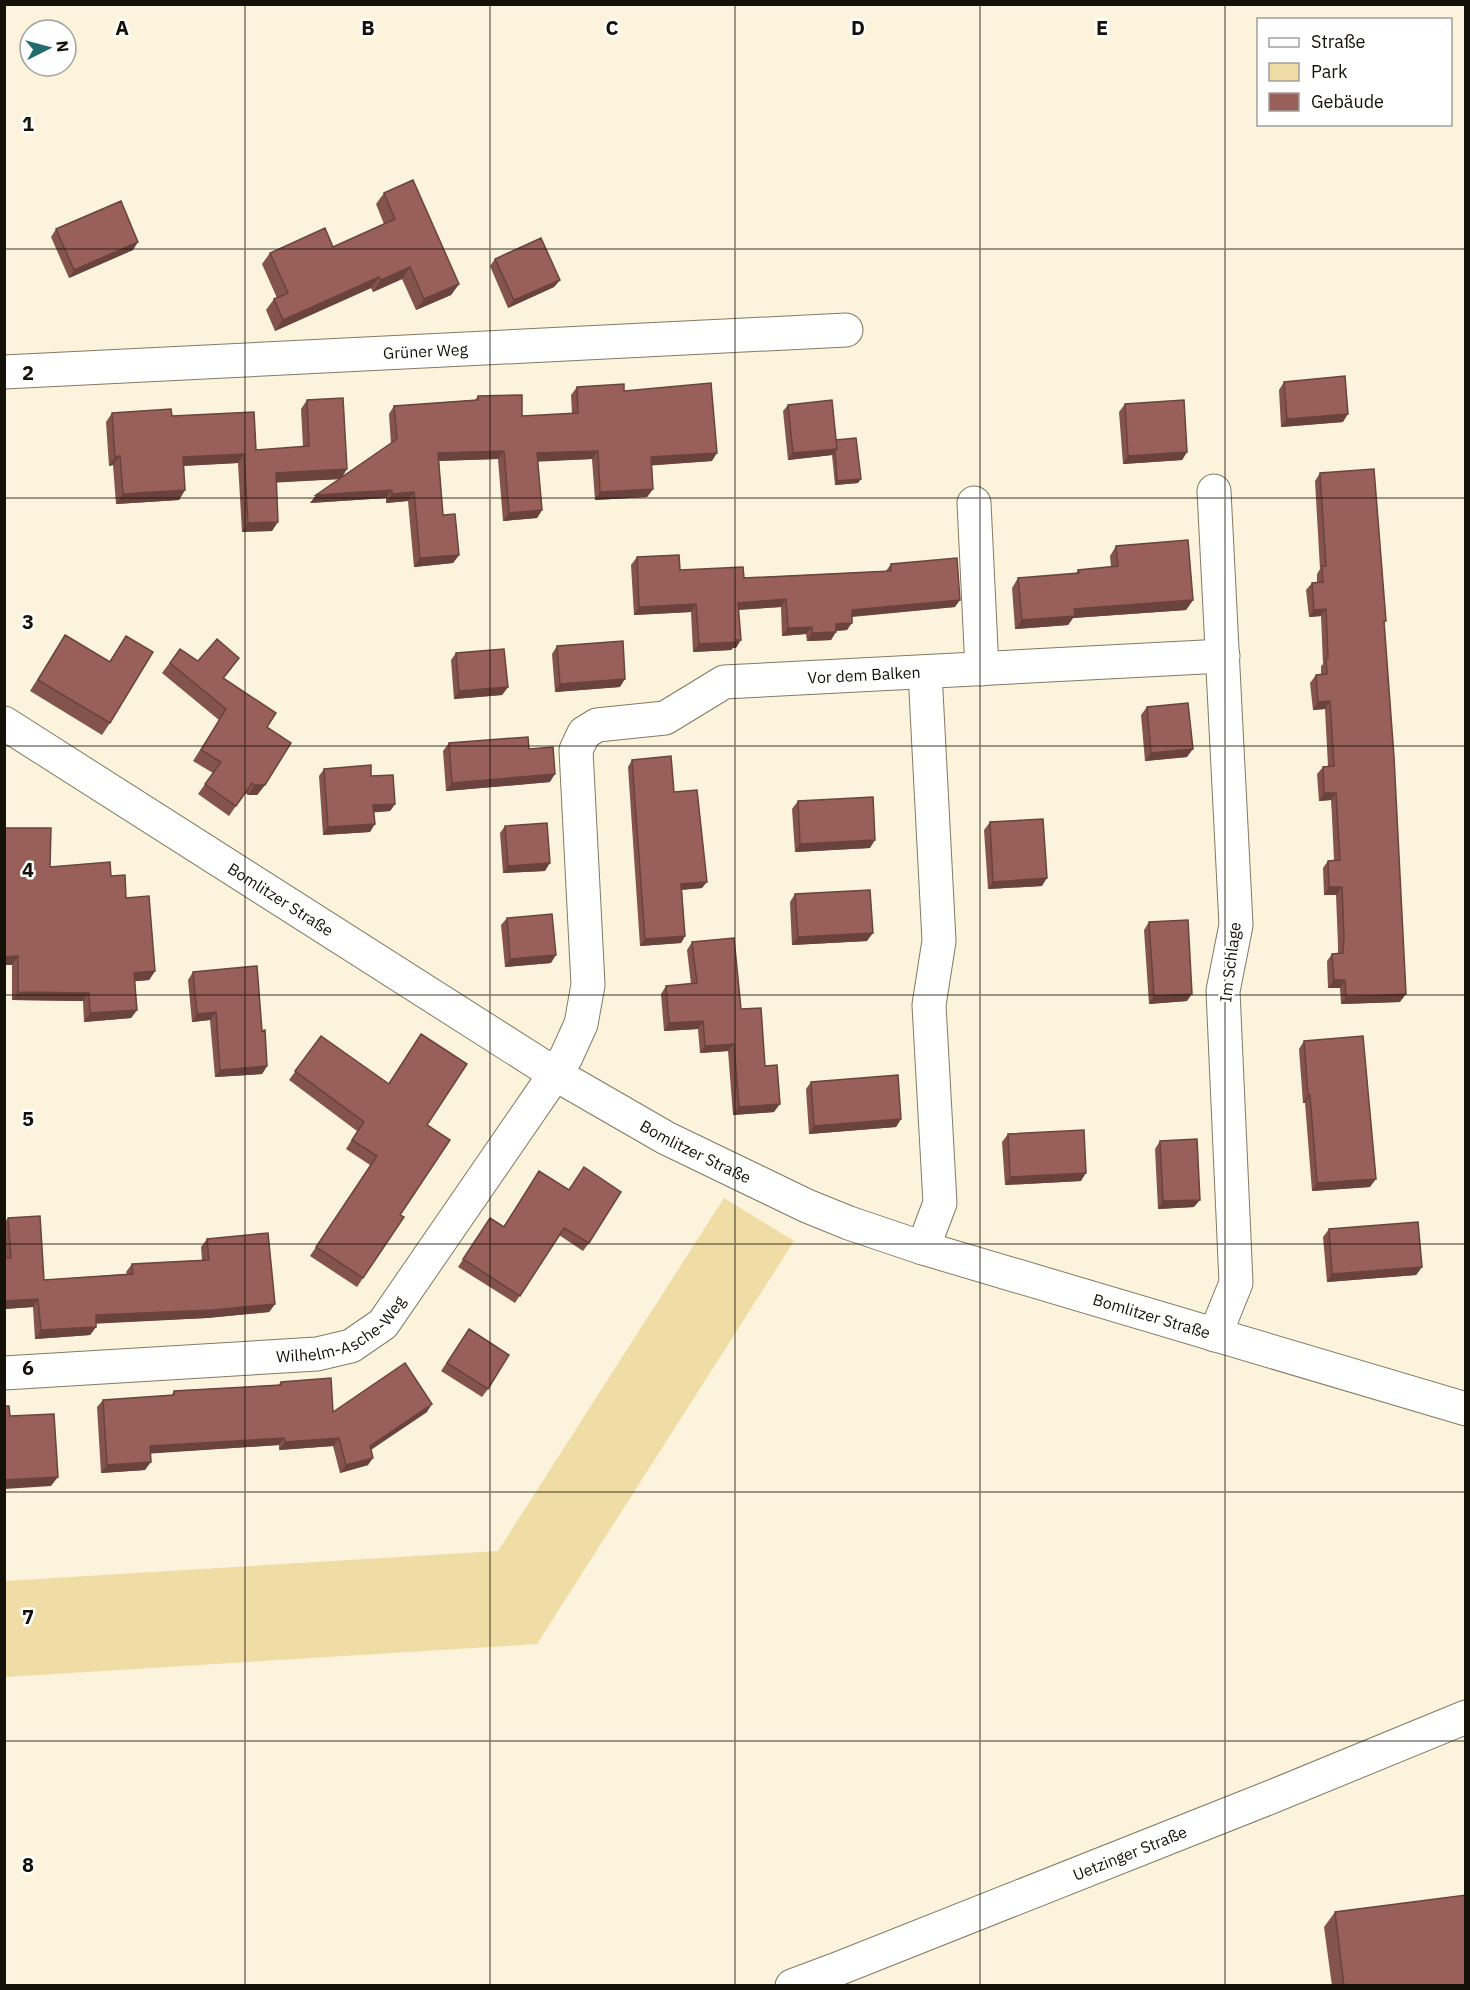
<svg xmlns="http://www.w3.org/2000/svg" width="1470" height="1990" font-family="'IBM Plex Sans',sans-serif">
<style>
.green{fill:#f0dca5}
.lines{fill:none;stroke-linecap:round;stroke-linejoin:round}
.street-casing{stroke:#827a65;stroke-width:35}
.secondary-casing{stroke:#827a65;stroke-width:35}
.street{stroke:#fff;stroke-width:33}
.secondary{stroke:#fff;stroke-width:33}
.wall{fill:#83534c}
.shaded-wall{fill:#6a433e}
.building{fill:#986058;stroke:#6a433e;stroke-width:1.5}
.grid{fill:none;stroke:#141109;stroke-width:1.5;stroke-opacity:0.55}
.labels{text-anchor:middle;stroke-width:5;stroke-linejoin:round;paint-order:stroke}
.street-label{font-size:16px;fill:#141109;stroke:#fff}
.grid-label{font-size:20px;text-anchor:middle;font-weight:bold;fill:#141109;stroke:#fff;stroke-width:5;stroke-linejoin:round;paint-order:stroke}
</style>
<rect width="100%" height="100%" fill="#fbf3db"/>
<path class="green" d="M724,1198L794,1241L537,1644L5,1677V1581L498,1551Z"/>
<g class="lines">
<defs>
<g id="street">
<path id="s1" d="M4,372L846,330"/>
<path d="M1214,491L1236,925L1223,991L1236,1283L1215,1335"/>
<path d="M974,503L982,669"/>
<path id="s2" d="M4,723L555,1074L666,1138L807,1206L849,1223L923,1248L1466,1409"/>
<path d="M923,1248L940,1203L929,1005L939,941L925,672"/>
<path id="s3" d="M4,1373L317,1354L351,1346L383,1324L555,1074L566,1057L581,1024L588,985L576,750L584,733L597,725L665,718L724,682L1223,656"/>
</g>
<g id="secondary">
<path id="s4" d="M792,1986L840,1968L1276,1795L1466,1717"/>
</g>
</defs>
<use href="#street" class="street-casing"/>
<use href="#secondary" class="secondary-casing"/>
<use href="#street" class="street"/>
<use href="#secondary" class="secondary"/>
</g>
<path class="wall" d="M384,193L459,284L451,295L416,310L402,279L373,292L371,288L275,331L266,310L274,299L277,298L262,264L270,253L333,247L384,224L376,204Z
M56,229L133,250L69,278L51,237Z
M495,259L560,280L554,287L508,308L490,266Z
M1284,382L1343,422L1281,427L1279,390Z
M577,387L624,391L712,461L652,465L653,489L647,497L595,500L592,459L538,461L542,510L537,518L503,521L498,459L439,461L443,515L459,555L453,563L414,567L408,501L386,503V498L310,503L340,479L276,482L272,531L242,532L238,463L184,466L185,490L179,500L116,504L113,465L109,466L106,422L112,413L172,416L256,450L303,447L301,409L307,400L341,477L391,444L389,414L394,406L475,400L478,396L522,416L572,414L571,395Z
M1125,404L1187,452L1182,460L1123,464L1119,412Z
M788,405L836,440L858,483L835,485L832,455L788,460L783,411Z
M1320,473L1384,625L1400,1002L1341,1004L1340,988H1328L1327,961L1332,954L1338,953V945L1336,895H1324L1323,868L1328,861L1334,860L1332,817L1331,800L1319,801L1317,774L1323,767L1328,766L1325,709L1313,710L1310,683L1316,675H1321V666L1323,664L1321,616L1309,617L1306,590L1312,583L1317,582V574L1320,569L1315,481Z
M1116,546L1193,600L1186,610L1073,618L1068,625L1015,629L1012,588L1018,578L1076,574L1078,570L1111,567L1110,556Z
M637,557L680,570L744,578L886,571L891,564L955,607L852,617L847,630L836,631L831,640L807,641L806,634L782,636L781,607L739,610L736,648H733L731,650L693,652L691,612L634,615L631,565Z
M65,635L109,662L126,636L110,723L102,735L30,691Z
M557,646L620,687L555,692L552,654Z
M180,649L198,661L232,668L224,678L267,727L265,785L257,795H248L245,793L229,816L198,794L213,773L193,761L219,720L162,673Z
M456,653L508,687L502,695L454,699L451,660Z
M1147,707L1187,757L1145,761L1141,715Z
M449,743L550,782L446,791L443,751Z
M632,760L674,792L702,888L682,890L685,936L681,943L640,946L628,767Z
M324,769L371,776L395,804L390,811L374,812L370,832L323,835L319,776Z
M798,801L870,848L795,852L792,809Z
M990,822L1042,886L988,889L984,830Z
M505,826L545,871L503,873L500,833Z
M50,867L111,876L126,898L155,971L149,980L135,981L137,1010L131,1018L84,1022L83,1001L12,1000V965Z
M795,894L867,941L792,945L790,902Z
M507,918L551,963L505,967L501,925Z
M1149,922L1187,1001L1149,1004L1144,930Z
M692,942L741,1009L765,1066L774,1112L733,1115L728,1051L700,1053L698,1029L664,1031L661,994L666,986L691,984L687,950Z
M193,972L262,1031L267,1066L262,1074L215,1077L210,1020L192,1022L188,980Z
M421,1034L427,1125L400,1215L404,1217L357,1287L310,1256L370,1165L346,1149L357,1131L289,1080L321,1036L388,1084Z
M1304,1041L1370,1187L1312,1191L1305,1103H1303L1299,1049Z
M811,1082L901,1119L896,1127L809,1134L806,1089Z
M1008,1134L1081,1181L1005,1185L1002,1142Z
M1160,1141L1194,1207L1158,1209L1155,1149Z
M534,1179L589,1243L583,1251L559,1235L515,1303L458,1267L490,1218L503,1227Z
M8,1218L44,1280L127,1274L126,1272L132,1264L202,1260L201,1247L207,1239L275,1304L269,1312L207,1318L96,1323V1327L90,1335L35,1339L33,1307L4,1309V1223Z
M1329,1229L1422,1267L1416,1275L1327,1282L1323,1237Z
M469,1329L488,1389L482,1397L441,1371Z
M281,1382L333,1412H427L371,1449L368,1465L340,1473L333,1446L279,1450V1445L150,1453L145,1470L101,1473L97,1407L103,1400L171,1396L174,1391L278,1385Z
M1335,1912L1466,1986H1332L1324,1927Z"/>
<path class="shaded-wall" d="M138,242L133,250L69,278L74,270Z
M410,267L402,279L373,292L381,280Z
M379,277L371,288L275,331L283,320Z
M560,280L554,287L508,308L514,300Z
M459,284L451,295L416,310L424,299Z
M1348,414L1343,422L1281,427L1287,419Z
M837,449L832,455L788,460L793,453Z
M504,451L498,459L432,461L438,453Z
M598,451L592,459L532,462L537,453Z
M1187,452L1182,460L1123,464L1128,456Z
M717,453L712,461L645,466L651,457Z
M244,454L238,463L177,466L183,457Z
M120,456L113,465L109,466L115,457Z
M347,469L341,479L269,483L276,473Z
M861,479L858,483L835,485L837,481Z
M653,489L647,497L595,500L600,492Z
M185,490L179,500L116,504L123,494Z
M392,490L386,498L310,503L316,495Z
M414,492L408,501L386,503L392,494Z
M542,510L537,518L503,521L509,513Z
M278,522L272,531L242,532L248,523Z
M459,555L453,563L414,567L420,558Z
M786,599L781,607L733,610L738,603Z
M960,600L955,607L846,617L852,610Z
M1193,600L1186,610L1073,618L1068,625L1015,629L1022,620L1074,609Z
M696,604L691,612L634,615L639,607Z
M1326,609L1321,616L1309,617L1314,610Z
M852,623L847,630L831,631L836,624Z
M812,627L806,634L782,636L788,628Z
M836,632L831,640L807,641L812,633Z
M741,640L736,648H733L731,650L693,652L699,644Z
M625,679L620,687L555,692L560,684Z
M508,687L502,695L454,699L459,691Z
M1330,701L1325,709L1313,710L1318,702Z
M1193,749L1187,757L1145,761L1151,753Z
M555,774L550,782L446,791L452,783Z
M255,785H265L257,795H248Z
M1324,793H1336L1331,800L1319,801Z
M395,804L390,811L368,813L373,805Z
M375,824L370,832L323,835L328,827Z
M875,840L870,848L795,852L800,844Z
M550,863L545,871L503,873L508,866Z
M1047,878L1042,886L988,889L993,882Z
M707,882L702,888L677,890L681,884Z
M1329,887H1342L1336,895H1324Z
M873,933L867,941L792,945L798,937Z
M685,936L681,943L640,946L645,939Z
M556,955L551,963L505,967L510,959Z
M18,956L12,965H4V957Z
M155,971L149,980L128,982L134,973Z
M1334,980H1345L1340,988H1328Z
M18,992L89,993L83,1001L12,1000Z
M1192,994L1187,1001L1149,1004L1154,996Z
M1406,994L1400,1002L1341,1004L1346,997Z
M137,1010L131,1018L84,1022L90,1013Z
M216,1012L210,1020L192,1022L197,1014Z
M703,1021L698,1029L664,1031L669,1023Z
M734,1044L728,1051L700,1053L705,1046Z
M267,1066L262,1074L215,1077L220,1070Z
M1308,1095H1310L1305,1103H1303Z
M780,1104L774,1112L733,1115L739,1107Z
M901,1119L896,1127L809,1134L814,1126Z
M1086,1173L1081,1181L1005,1185L1010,1177Z
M1376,1179L1370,1187L1312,1191L1317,1183Z
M1200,1200L1194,1207L1158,1209L1163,1201Z
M1422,1267L1416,1275L1327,1282L1332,1274Z
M38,1299L33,1307L4,1309V1301Z
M275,1304L269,1312L207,1318L90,1324L96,1315Z
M96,1327L90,1335L35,1339L41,1330Z
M432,1404L427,1412L365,1454L370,1446Z
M284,1438L279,1445L144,1454L150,1446Z
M339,1438L333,1446L279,1450L285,1442Z
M373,1458L368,1465L340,1473L346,1465Z
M151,1462L145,1470L101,1473L107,1465Z
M58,1477L51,1486L4,1489V1480Z"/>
<path class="building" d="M413,180L459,284L424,299L410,267L381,280L379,277L283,320L274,299L288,293L270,253L325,228L333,247L395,219L384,193Z
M121,201L138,242L74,270L56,229Z
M541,238L560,280L514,300L495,259Z
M1345,376L1348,414L1287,419L1284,382Z
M711,383L717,453L651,457L653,489L600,492L598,451L537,453L542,510L509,513L504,451L438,453L443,515L455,514L459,555L420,558L414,492L392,494V490L316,495L397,439L394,406L478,400V396L522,395V416L578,413L577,387L624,384V391Z
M343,398L347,469L276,473L278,522L248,523L244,454L183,457L185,490L123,494L120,456L115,457L112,413L171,409L172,416L254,412L256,450L309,446L307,400Z
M832,400L837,449L793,453L788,405Z
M1184,400L1187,452L1128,456L1125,404Z
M856,438L861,479L837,481L835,451L837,449L836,440Z
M1374,469L1386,621H1384L1394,757L1406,994L1346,997L1345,980H1334L1332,954L1343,953L1344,937L1342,887H1329L1328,861L1340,860L1336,793H1324L1323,767L1334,766L1330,701L1318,702L1316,675L1327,674L1326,659L1328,658L1326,609L1314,610L1312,583L1323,582L1322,566H1326L1320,473Z
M1188,540L1193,600L1074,609L1075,616L1022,620L1018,578L1079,573L1078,570L1118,566L1116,546Z
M679,555L680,570L743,567L744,578L891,571V564L957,558L960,600L852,610V623L836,624V632L812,633V627L788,628L786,599L738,603L741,640H736L737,642L699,644L696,604L639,607L637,557Z
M65,635L110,662L126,636L153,652L110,723L38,680Z
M217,639L239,658L223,678L276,713L267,727L291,743L265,785H255L252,783L236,806L205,784L221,762L201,750L226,709L170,663L180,649L198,661Z
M623,641L625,679L560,684L557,646Z
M504,649L508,687L459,691L456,653Z
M1188,703L1193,749L1151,753L1147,707Z
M528,737L529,749L553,747L555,774L452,783L449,743Z
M671,756L674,792L697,790L707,882L681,884L685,936L645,939L632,760Z
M371,765V776L393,775L395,804L373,805L375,824L328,827L324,769Z
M873,797L875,840L800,844L798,801Z
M1043,819L1047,878L993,882L990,822Z
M547,823L550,863L508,866L505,826Z
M4,828H51L50,867L110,862L111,876L125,875L126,898L149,896L155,971L134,973L137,1010L90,1013L89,993L18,992V956L4,957Z
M870,890L873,933L798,937L795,894Z
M552,914L556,955L510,959L507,918Z
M1188,920L1192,994L1154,996L1149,922Z
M734,938L741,1009L761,1008L765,1066L777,1065L780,1104L739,1107L734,1044L705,1046L703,1021L669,1023L666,986L697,983L692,942Z
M257,966L262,1031L265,1030L267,1066L220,1070L216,1012L197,1014L193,972Z
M421,1034L467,1064L427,1125L450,1140L400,1215L404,1217L363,1278L316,1247L377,1156L352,1140L364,1122L295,1071L321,1036L389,1084Z
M1363,1036L1376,1179L1317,1183L1310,1095H1308L1304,1041Z
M898,1075L901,1119L814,1126L811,1082Z
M1084,1130L1086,1173L1010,1177L1008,1134Z
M1197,1139L1200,1200L1163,1201L1160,1141Z
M584,1167L621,1192L589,1243L564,1228L520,1296L463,1259L490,1218L504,1227L539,1171L569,1190Z
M40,1216L44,1280L133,1274L132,1264L209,1260L207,1239L268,1233L275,1304L213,1310L96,1315V1327L41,1330L38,1299L4,1301V1258H11L8,1218Z
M1418,1222L1422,1267L1332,1274L1329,1229Z
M469,1329L509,1355L488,1389L447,1363Z
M405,1363L432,1404L370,1446L373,1458L346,1465L339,1438L285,1442L284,1438L150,1446L151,1462L107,1465L103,1400L174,1395V1391L281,1385V1382L331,1378L333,1412Z
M4,1406H9L10,1416L54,1414L58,1477L4,1480Z
M1466,1895V1986H1344L1335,1912Z"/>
<path class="grid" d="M245,4V1986M490,4V1986M735,4V1986M980,4V1986M1225,4V1986M4,249H1466M4,498H1466M4,746H1466M4,995H1466M4,1244H1466M4,1492H1466M4,1741H1466"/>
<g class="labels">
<g class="street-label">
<text dy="6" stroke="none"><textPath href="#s1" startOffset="422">Grüner Weg</textPath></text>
<text dy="6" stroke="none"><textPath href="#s3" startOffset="1334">Vor dem Balken</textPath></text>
<text dy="6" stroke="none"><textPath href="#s2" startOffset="328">Bomlitzer Straße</textPath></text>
<text transform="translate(1230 962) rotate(-83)" y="6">Im Schlage</text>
<text dy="6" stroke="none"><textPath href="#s2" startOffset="814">Bomlitzer Straße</textPath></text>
<text dy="6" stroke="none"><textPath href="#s2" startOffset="1300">Bomlitzer Straße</textPath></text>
<text dy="6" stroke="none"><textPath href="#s3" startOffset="346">Wilhelm-Asche-Weg</textPath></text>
<text dy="6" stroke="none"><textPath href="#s4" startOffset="363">Uetzinger Straße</textPath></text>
</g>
</g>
<g class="grid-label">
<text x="122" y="35">A</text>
<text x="368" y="35">B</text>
<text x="612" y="35">C</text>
<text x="858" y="35">D</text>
<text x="1102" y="35">E</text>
<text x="28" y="131">1</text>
<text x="28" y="380">2</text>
<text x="28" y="629">3</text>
<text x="28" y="877">4</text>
<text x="28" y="1126">5</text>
<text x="28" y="1375">6</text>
<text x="28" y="1624">7</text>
<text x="28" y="1872">8</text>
</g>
<rect width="1470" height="1990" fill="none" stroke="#141109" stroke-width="12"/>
<rect x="1257" y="18" width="195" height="108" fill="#ffffff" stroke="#a1a09d" stroke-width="1.5"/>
<rect x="1269" y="38" width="30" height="9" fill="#ffffff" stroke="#a1a09d" stroke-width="1.5"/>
<text x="1311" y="48" font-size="18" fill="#141109">Straße</text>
<rect x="1269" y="63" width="30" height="18" fill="#f0dca5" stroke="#a1a09d" stroke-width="1.5"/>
<text x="1311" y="78" font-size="18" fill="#141109">Park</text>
<rect x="1269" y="93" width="30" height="18" fill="#986058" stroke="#a1a09d" stroke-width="1.5"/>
<text x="1311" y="108" font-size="18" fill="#141109">Gebäude</text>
<g transform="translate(48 48) rotate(84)"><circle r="28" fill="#ffffff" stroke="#a1a09d" stroke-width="1.5"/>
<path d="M0-4.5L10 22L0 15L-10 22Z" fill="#206c6e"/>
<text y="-9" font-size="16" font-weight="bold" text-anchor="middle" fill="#141109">N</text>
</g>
</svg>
